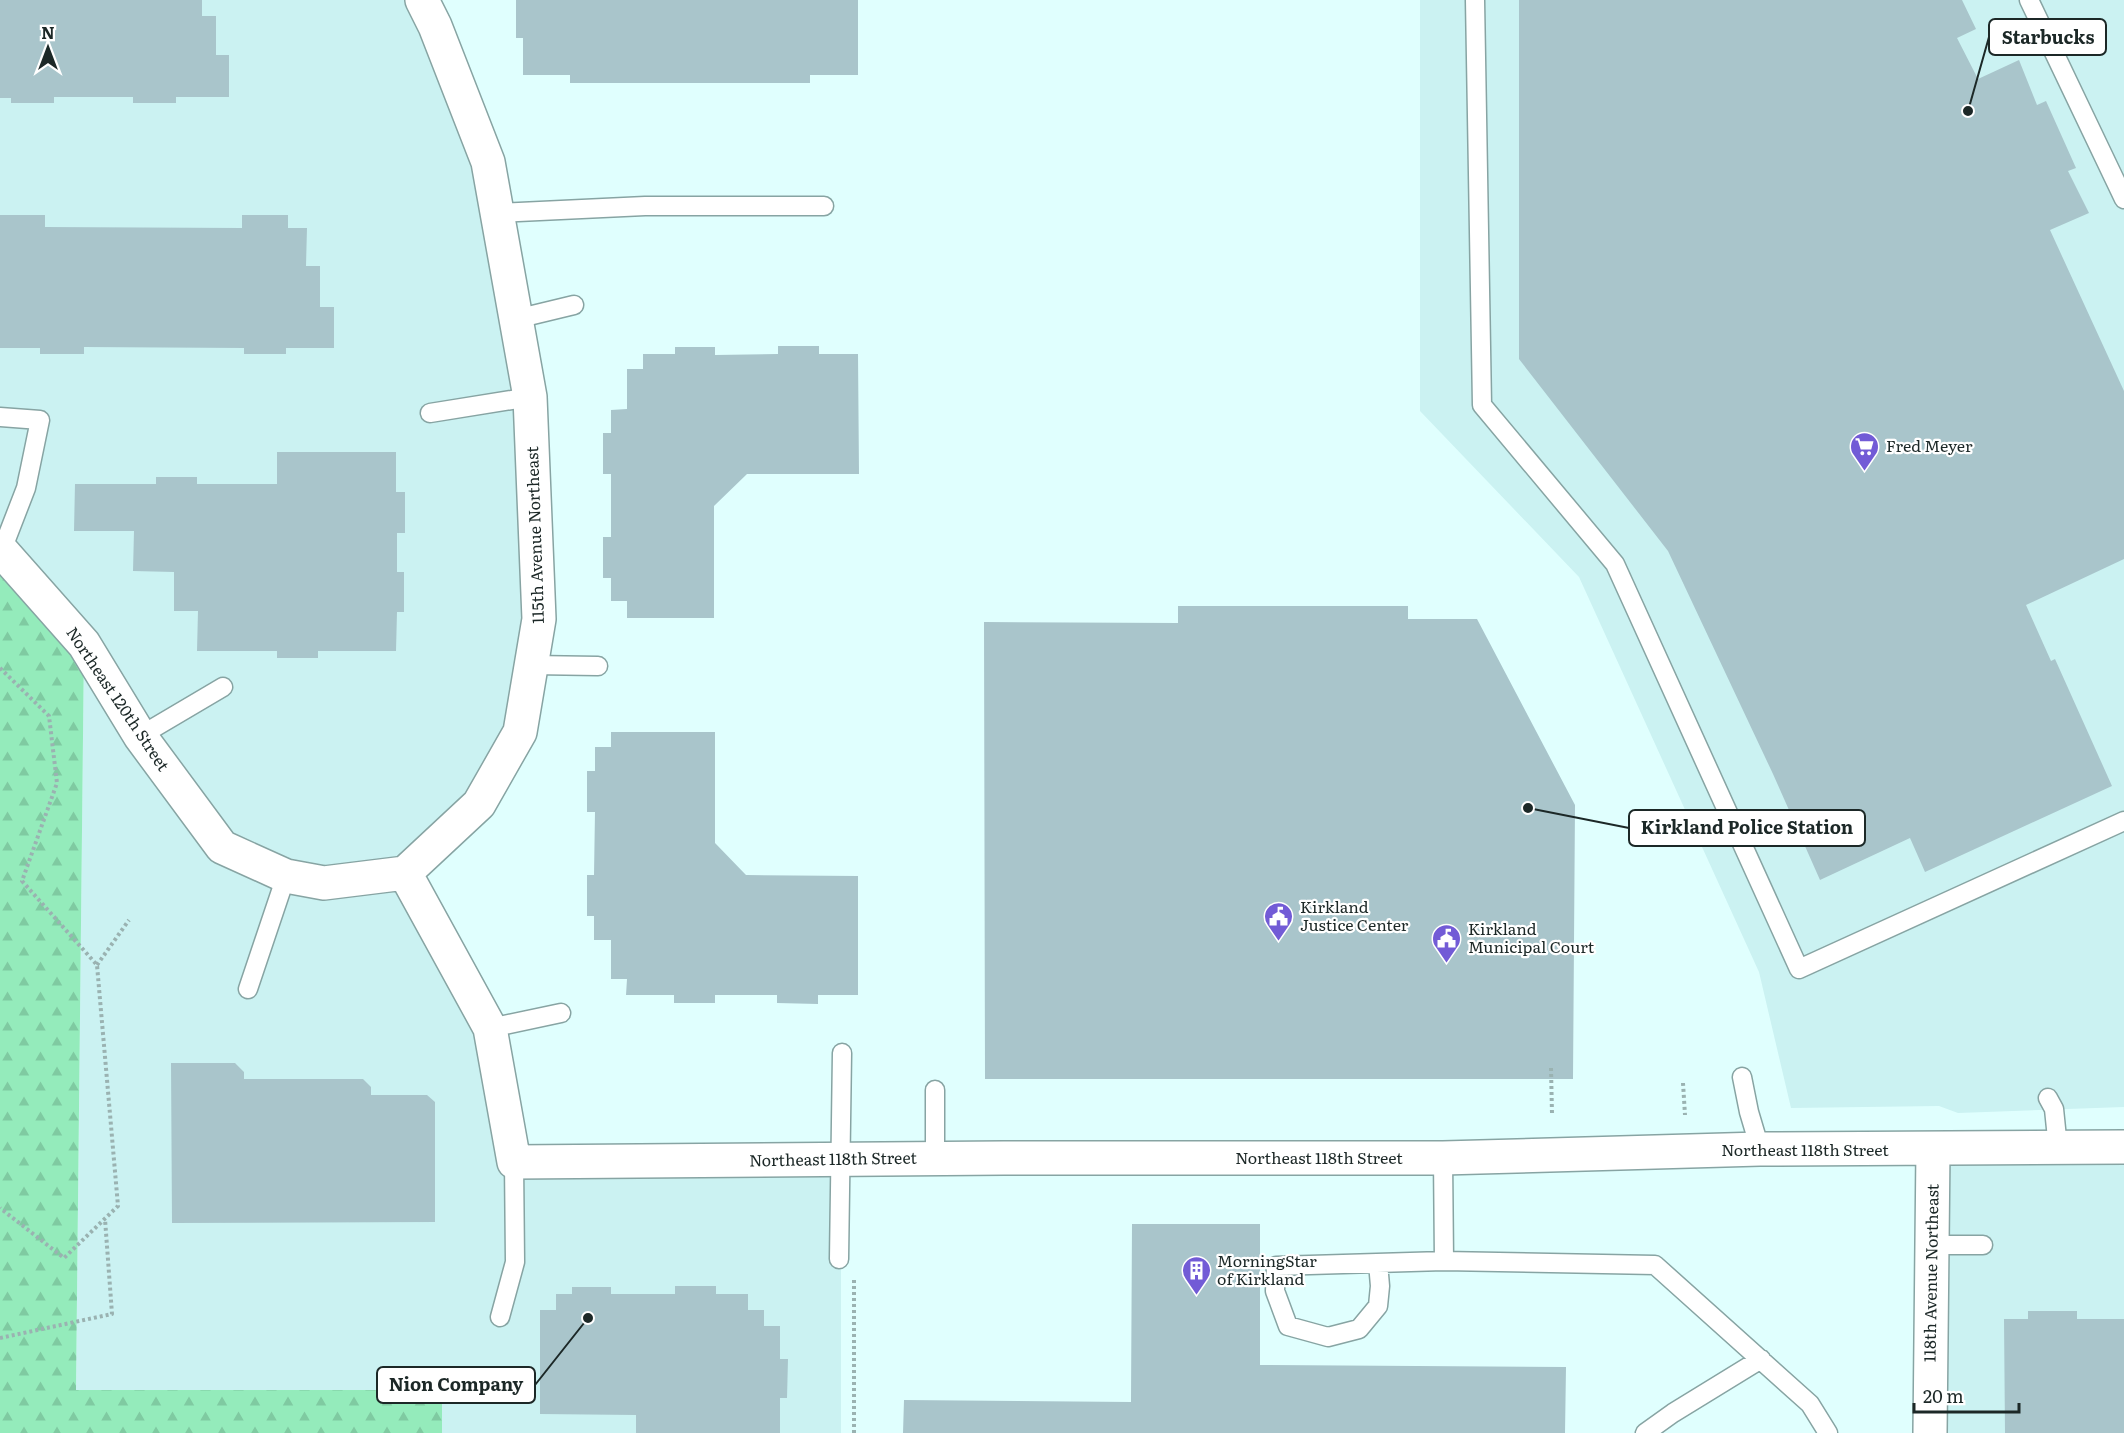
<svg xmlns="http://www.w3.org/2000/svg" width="2124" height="1433" font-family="Literata,serif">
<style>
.built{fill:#cbf2f2}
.forest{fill:url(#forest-firs)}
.building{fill:#a9c5cb}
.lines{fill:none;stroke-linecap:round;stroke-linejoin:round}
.lane-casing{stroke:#87a4a3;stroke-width:21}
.secondary-casing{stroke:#87a4a3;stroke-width:36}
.path{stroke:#9ab2b1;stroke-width:4;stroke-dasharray:3 3;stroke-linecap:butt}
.lane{stroke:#fff;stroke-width:18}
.secondary{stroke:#fff;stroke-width:33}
.labels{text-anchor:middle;stroke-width:4.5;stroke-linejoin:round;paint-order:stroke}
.poi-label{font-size:16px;fill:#1c2827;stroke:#fff;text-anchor:start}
.street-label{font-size:16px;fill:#1c2827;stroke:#fff}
.leader{fill:none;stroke:#1c2827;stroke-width:2}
.callout-dot{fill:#1c2827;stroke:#fff;stroke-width:2}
.callout{fill:#fff;stroke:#1c2827;stroke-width:2}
.callout-label{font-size:18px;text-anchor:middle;font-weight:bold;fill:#1c2827}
</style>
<defs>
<pattern id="forest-firs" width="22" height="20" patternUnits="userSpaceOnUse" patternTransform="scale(1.5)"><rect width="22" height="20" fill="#94ebbb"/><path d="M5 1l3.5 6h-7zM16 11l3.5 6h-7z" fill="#7fcaa1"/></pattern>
</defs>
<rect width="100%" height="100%" fill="#e0fffe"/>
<path class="built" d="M0,0H423L488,162L539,619L479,804L405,873L490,1028L514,1162L841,1160V1433H442L441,1390H76L84,644L0,549Z
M1420,0H2124V1107L1958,1113L1939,1106L1791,1108L1759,972L1579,577L1420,411Z
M2124,1148V1433H1930L1933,1149Z"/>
<path class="forest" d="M0,549L84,644L76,1390H442V1433H0Z"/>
<path class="building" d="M0,0H202V16H216V55H229V97H176V103H133V97H54V103H11V98H0Z
M516,0H858V75H810V83H570V75H523V38H516Z
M1519,0H1962L1976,29L1957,38L1978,79L2019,60L2037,105L2046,101L2076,168L2068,171L2089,213L2050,230L2124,391V559L2026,605L2051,661L2055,659L2112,786L1925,872L1910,838L1820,880L1773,774L1668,551L1519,359Z
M0,215H45V227L242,228V215H288V228H307L306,266H320V307H334V348H286V354H244V348L84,347V354H40V348H0Z
M778,346H819V354H858L859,474H747L714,506V618H627V601H611V578H603V537H611V474H603V433H611V410L627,409V369H643V354H675V347H715V355L778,354Z
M277,452H396V492H405V533H397V572H404V612H397L396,651H318V658H277V651H197L198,611H174V572L133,571L134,531H74L75,484H156V477H197V484H277Z
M1178,606H1408V619H1477L1575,805L1573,1079H985L984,622L1178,623Z
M611,732H715V843L746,875L858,876V995H818V1004L777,1003V995H715V1003H674V995H626L627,979H611V940H594V916H587V875H594L595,812H587V771H595V747H611Z
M171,1063H235L244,1072V1079H363L371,1087V1095H427L435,1102V1222L172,1223Z
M1132,1224H1260V1365L1566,1367L1565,1433H903L904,1400L1131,1402Z
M675,1286H716V1294H748V1310H764V1326H780V1359H788L787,1398H780V1433H636V1415L540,1414V1310H556V1294H572V1287H611V1294H675Z
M2028,1311H2077V1319H2124V1433H2005L2004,1319H2028Z"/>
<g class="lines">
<defs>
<path id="lane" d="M1475,0L1482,405L1615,564L1799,969L2124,821
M2029,0L2124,199
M497,213L645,206H824
M516,319L574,305
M430,413L530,397
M0,417L40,420L26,488L2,550
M532,665L598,666
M140,736L223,687
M248,989L286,876
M490,1028L561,1013
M1742,1077L1749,1112L1760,1149
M935,1090V1158
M2048,1098L2054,1109L2058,1148
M1443,1158L1444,1261L1655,1265L1810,1404L1828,1433
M1931,1245H1983
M839,1259L842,1053
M1378,1263L1380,1286L1378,1306L1359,1329L1328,1337L1288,1326L1275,1291L1276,1266L1444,1261
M500,1317L515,1262L514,1162
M1645,1433L1673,1413L1761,1359"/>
<path id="secondary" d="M0,549L84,644L140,736L222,847L286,876L324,883L405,873
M405,873L490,1028L514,1162L1004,1158H1443L1760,1149L2124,1147
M405,873L479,804L520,732L539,619L530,397L488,162L435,26L422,0
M1930,1433L1933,1149"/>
</defs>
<use href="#lane" class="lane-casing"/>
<use href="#secondary" class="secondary-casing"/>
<path class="path" d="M0,668L49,716L57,783L22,881L97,965L118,1206L64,1258L0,1208
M97,965L129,920
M1551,1068L1552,1114
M1683,1083L1685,1115
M0,1338L112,1314L105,1219
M854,1433V1280"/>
<use href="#lane" class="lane"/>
<use href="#secondary" class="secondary"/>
</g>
<defs>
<symbol id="supermarket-pin" viewBox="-11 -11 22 30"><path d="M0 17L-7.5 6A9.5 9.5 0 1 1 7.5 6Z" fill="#725bd6" stroke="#fff"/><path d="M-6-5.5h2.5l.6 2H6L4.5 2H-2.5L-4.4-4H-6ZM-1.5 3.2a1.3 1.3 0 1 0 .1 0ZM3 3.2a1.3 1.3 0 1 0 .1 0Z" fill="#fff"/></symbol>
<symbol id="civic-pin" viewBox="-11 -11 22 30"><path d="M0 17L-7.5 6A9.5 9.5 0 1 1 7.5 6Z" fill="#725bd6" stroke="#fff"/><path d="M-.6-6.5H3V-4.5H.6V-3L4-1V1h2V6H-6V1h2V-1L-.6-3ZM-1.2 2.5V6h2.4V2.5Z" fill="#fff"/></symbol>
<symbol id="building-pin" viewBox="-11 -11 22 30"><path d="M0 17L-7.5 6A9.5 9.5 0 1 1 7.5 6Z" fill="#725bd6" stroke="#fff"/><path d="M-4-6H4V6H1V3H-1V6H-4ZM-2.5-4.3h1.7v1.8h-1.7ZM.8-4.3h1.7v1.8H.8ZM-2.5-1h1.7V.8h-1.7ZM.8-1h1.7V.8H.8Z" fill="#fff"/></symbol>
</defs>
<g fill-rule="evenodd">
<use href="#supermarket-pin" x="1848" y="430" width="33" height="45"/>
<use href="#civic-pin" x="1262" y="900" width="33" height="45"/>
<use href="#civic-pin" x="1430" y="922" width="33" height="45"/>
<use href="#building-pin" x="1180" y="1254" width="33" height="45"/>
</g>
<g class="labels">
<g class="poi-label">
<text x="1886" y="452">Fred Meyer</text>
<text x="1300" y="913">Kirkland<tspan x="1300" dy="18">Justice Center</tspan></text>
<text x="1468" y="935">Kirkland<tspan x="1468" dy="18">Municipal Court</tspan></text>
<text x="1217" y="1267">MorningStar<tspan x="1217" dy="18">of Kirkland</tspan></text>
</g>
<g class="street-label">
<text transform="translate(535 535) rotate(-92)" y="6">115th Avenue Northeast</text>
<text transform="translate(118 699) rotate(56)" y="6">Northeast 120th Street</text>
<text x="1805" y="1156">Northeast 118th Street</text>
<text x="1319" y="1164">Northeast 118th Street</text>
<text transform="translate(833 1159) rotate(-1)" y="6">Northeast 118th Street</text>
<text transform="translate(1931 1273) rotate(-89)" y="6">118th Avenue Northeast</text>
</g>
</g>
<path class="leader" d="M1968 111L1989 37M1528 808L1629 828M588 1318L535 1385"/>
<g class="callout-dot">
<circle cx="1968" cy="111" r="6"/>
<circle cx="1528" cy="808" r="6"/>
<circle cx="588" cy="1318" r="6"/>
</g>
<g class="callout">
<rect x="1989" y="19" width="117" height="36" rx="6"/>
<rect x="1629" y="810" width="236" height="36" rx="6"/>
<rect x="377" y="1367" width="158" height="36" rx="6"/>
</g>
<g class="callout-label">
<text x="2048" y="44">Starbucks</text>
<text x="1747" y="834">Kirkland Police Station</text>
<text x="456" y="1391">Nion Company</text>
</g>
<g transform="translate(48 48)" stroke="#ffffff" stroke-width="4.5" paint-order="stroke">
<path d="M0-4.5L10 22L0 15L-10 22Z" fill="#1c2827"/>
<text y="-9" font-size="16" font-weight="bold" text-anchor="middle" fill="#1c2827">N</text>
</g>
<path d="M1914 1403v9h105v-9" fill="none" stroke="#1c2827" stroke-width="3"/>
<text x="1923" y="1403" font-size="18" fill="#1c2827" stroke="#ffffff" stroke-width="4.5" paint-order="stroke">20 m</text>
</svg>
